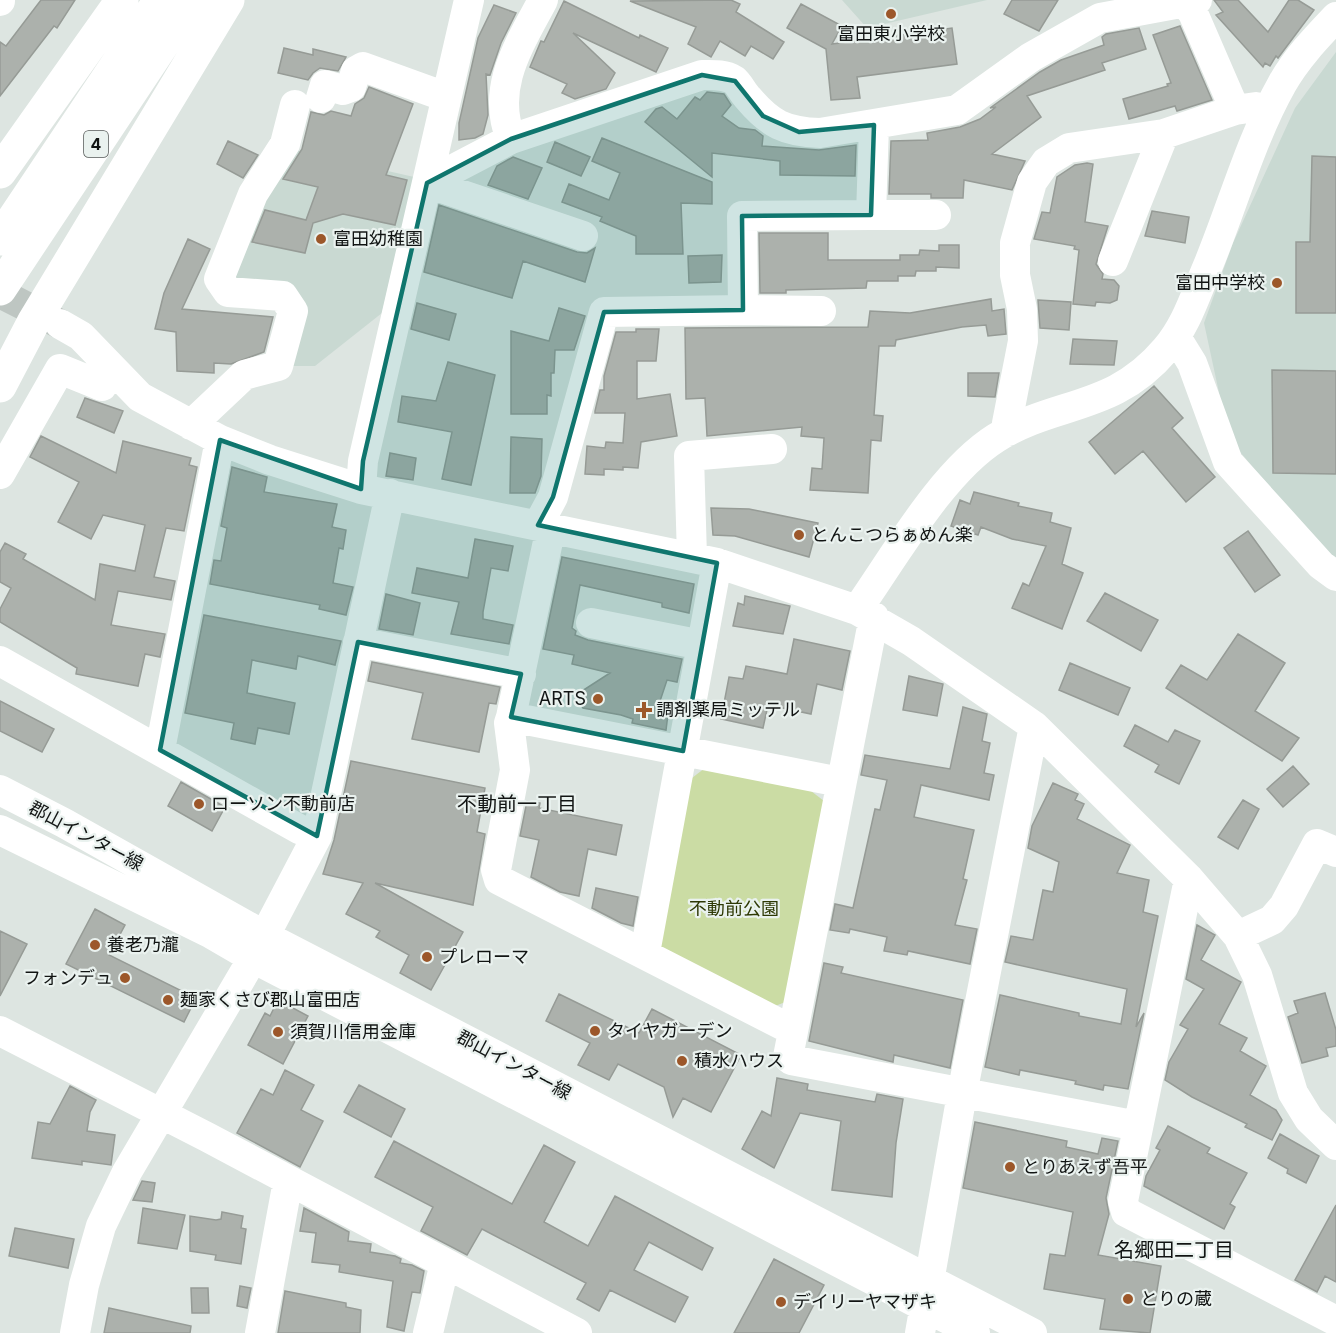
<svg xmlns="http://www.w3.org/2000/svg" width="1336" height="1333" font-family="Inter,'Noto Sans JP',sans-serif">
<style>
.built{fill:#c9d9d2}
.green{fill:#cbdca4}
.building{fill:#acb1ac;stroke:#969b96;stroke-width:1.5}
.lines{fill:none;stroke-linecap:round;stroke-linejoin:round}
.minor-tunnel{stroke:#bec6c2;stroke-width:30;stroke-dasharray:30 15;stroke-linecap:butt}
.minor{stroke:#fff;stroke-width:30}
.highway{stroke:#fff;stroke-width:33}
.marked{fill:#0f766e;fill-opacity:0.2;stroke:#0f766e;stroke-width:4.5;stroke-linejoin:round}
.poi-dot{fill:#9c572a;stroke:#eaf2ef;stroke-width:2}
.labels{text-anchor:middle;stroke-width:4.5;stroke-linejoin:round;paint-order:stroke}
.shield{fill:#eaf2ef;stroke:#525755;stroke-width:1.5}
.shield-label{font-size:16px;font-weight:bold;fill:#111413}
.poi-label{font-size:18px;fill:#111413;stroke:#eaf2ef;text-anchor:start}
.street-label{font-size:18px;fill:#111413;stroke:#eaf2ef}
.park-label{font-size:18px;fill:#2e3904;stroke:#eaf2ef}
.neighbourhood-label{font-size:20px;fill:#111413;stroke:#eaf2ef}
</style>
<rect width="100%" height="100%" fill="#dde5e1"/>
<path class="built" d="M842,0H987L867,28Z
M1336,52V558L1322,548L1229,439L1204,323L1233,243L1295,108Z
M287,148L414,177L382,313L315,366H288L302,301L231,285Z"/>
<path class="green" d="M705,768L811,791L824,801L788,1001L770,1008L655,945L688,781Z"/>
<path class="building" d="M41,0H75L57,28L54,26L0,96V42L6,46Z
M731,0L740,4L736,12L784,42L773,59L751,46L745,56L720,41L711,57L688,44L696,27L630,1Z
M1012,0H1058L1039,31L1004,14Z
M1214,0H1238L1268,32L1289,0H1298L1314,10L1278,58L1276,56L1270,66L1265,63L1263,67L1216,15L1223,12Z
M564,1L639,38L640,35L668,48L656,72L573,33L615,73L606,89L575,99L562,93L567,84L530,67L541,41L544,42Z
M801,4L842,26L832,44L952,28L957,64L857,77L860,98L831,100L826,49L787,28Z
M494,5L516,13L501,43L490,75L486,74L488,115L483,134L475,138L459,140V123L478,38Z
M1180,26L1212,100L1177,111L1175,106L1129,119L1123,99L1168,86L1167,84L1171,83L1153,35Z
M1139,28L1146,49L1102,63L1105,70L1027,96L1041,117L992,154L1025,161L1012,190L964,180L963,198H931V194H889L891,141L928,140L927,133L960,127L980,119L996,107L990,108L1040,72L1061,60L1104,45L1102,37L1106,34Z
M284,48L313,55V49L346,57L338,71L320,68L313,73L308,80L278,73Z
M369,87L413,104L386,175L407,180L395,225L343,214L313,223L305,253L252,242L265,210L306,220L318,187L283,179L302,149L311,112L324,115L331,111L351,116L355,104L364,98Z
M707,92L724,94L731,105L722,116L739,128L755,130L763,136L762,146L819,150L856,145L855,176L780,175V161L712,153V177L645,122L656,109L662,107L677,119L695,97L700,100Z
M602,138L712,182V204L681,203L683,254H636V236L600,221L602,217L562,202L569,184L609,200L620,173L592,161Z
M228,141L258,155L243,178L217,164Z
M555,142L590,157L581,176L547,162Z
M1312,156L1336,157V313H1296V242H1310Z
M513,157L542,168L528,199L488,185L497,166Z
M1087,163L1093,164L1085,222L1108,226L1096,264L1103,274L1102,279L1114,280L1119,286L1117,300L1110,303L1096,302L1095,306L1073,304L1079,250L1074,249L1075,246L1034,239L1042,212L1050,213L1057,177L1075,165Z
M439,205L577,252L587,253L595,248L585,282L523,261L512,298L424,272Z
M1152,211L1189,217L1185,243L1145,236Z
M759,233H828V260H900V255H919L920,250L939,251V245H959V268L936,267V271H916L915,276H898V281H867L866,288L786,290V293H760Z
M188,239L210,249L182,309L273,317L264,352L231,364L214,363V373L177,371L176,332L155,329L164,293Z
M722,255L721,282L689,283L688,256Z
M991,299L992,311L1004,309L1006,334L988,336L986,325L962,327L896,340L895,346H879L874,415L883,416L881,441L871,440L868,493L810,490L812,468L822,469L824,438L801,436L802,427L707,436L705,398L686,399L685,328L868,327L870,311L910,313Z
M1038,300L1071,302L1069,330L1040,328Z
M417,303L456,314L449,340L411,329Z
M559,308L585,316L574,350H555L554,373H551V396L547,395V414H511V331L549,341Z
M636,329H659L656,361H637V399L670,394L677,436L641,442L638,468L623,467V470L604,469V475L585,474L587,446L605,448L606,442L623,443L625,413H595V411L600,390H604V376L616,332H636Z
M1073,339L1117,341L1114,365L1070,364Z
M448,362L495,375L471,485L442,479L452,432L398,422L402,396L436,401Z
M1272,370L1336,371V474L1273,473Z
M968,373H999L995,397L968,396Z
M1154,386L1183,418L1172,428L1215,477L1186,502L1143,451L1115,474L1089,442Z
M85,398L123,411L114,433L77,417Z
M41,436L116,473L123,441L191,458L189,465L197,467L184,531L166,528L154,577L175,581L171,600L118,591L111,625L165,634L160,657L145,654L138,686L76,674L77,668L0,622V609L11,588L0,582V552L5,543L26,554L23,559L95,600L100,564L135,571L145,525L103,515L91,539L58,522L79,482L30,457Z
M511,437L542,439L541,476L535,493H510Z
M390,453L416,458L413,480L386,476Z
M232,467L267,477L264,492L337,504L332,527L346,530L343,549L339,548L333,583L353,587L346,615L319,609L320,605L210,584L214,560L221,561L227,528L221,526Z
M974,492L1019,503L1018,506L1052,513L1050,522L1071,528L1062,564L1083,573L1062,629L1012,608L1023,583L1029,586L1046,546L1012,539L981,527L978,535L951,526L960,500L970,504Z
M711,508L749,509L818,523L809,557L735,536L713,535Z
M1248,531L1280,575L1255,592L1224,548Z
M475,539L513,546L508,571L491,568L483,612V619L513,625L509,644L451,634L459,602L412,593L417,568L468,578Z
M562,557L694,584L689,613L662,607V603L580,585L572,628L576,631L575,635L588,640L682,659L677,682L667,680L657,710L668,714L666,730L632,723L633,719L621,715L583,708L579,701V693L610,673L572,664L574,655L543,649Z
M1105,593L1158,620L1141,651L1087,621Z
M386,594L420,603L413,635L379,629Z
M745,596L790,606L783,634L733,626L738,603L744,605Z
M204,615L341,641L335,665L298,656L296,669L252,660L247,693L295,703L289,734L258,728L255,744L231,739L234,723L185,713Z
M1238,634L1285,663L1255,711L1299,738L1282,761L1166,688L1181,665L1207,680Z
M794,639L850,651L842,690L817,684L811,714L768,705L763,728L721,719L729,677L743,679L746,666L787,674Z
M372,662L500,687L496,704L489,703L479,752L412,739L423,693L368,681Z
M1070,663L1130,688L1118,715L1059,690Z
M909,676L943,684L937,716L903,710Z
M0,701L54,729L42,752L0,731Z
M963,707L987,714L982,741L990,743L984,773L994,775L989,800L921,785L914,817L974,830L963,879L967,880L955,925L977,929L970,964L908,951L907,955L884,951L887,937L850,929L849,933L830,930L835,904L853,908L875,809L880,810L887,780L861,775L865,755L950,769Z
M1135,725L1168,742L1175,730L1200,741L1179,784L1155,772L1159,765L1124,746Z
M351,761L485,788L477,832L485,834L473,905L375,883L463,932L431,990L400,973L409,955L376,937L380,931L346,914L363,883L323,874L334,840Z
M1293,766L1309,784L1283,807L1267,789Z
M181,782L225,807L212,831L168,806Z
M1053,783L1078,794L1075,800L1084,804L1077,819L1130,845L1117,873L1149,880L1143,912L1158,916L1136,1027L1144,1013L1128,1089L1104,1085L1103,1090L1075,1084L1076,1081L1020,1070L1019,1075L985,1067L1000,995L1079,1013V1016L1121,1024L1127,989L1005,962L1011,936L1033,940L1043,890L1053,892L1059,862L1028,848L1032,826Z
M1243,800L1259,809L1238,849L1218,837Z
M527,801L540,803L539,808L622,825L616,855L588,849L579,896L560,892L531,877L539,840L520,836Z
M596,888L638,897L633,926L621,923L592,908Z
M95,909L125,925L109,955L196,998L184,1022L66,964Z
M1197,925L1215,935L1201,960L1241,982L1219,1024L1247,1038L1240,1051L1266,1066L1250,1095L1276,1110L1282,1120L1272,1140L1245,1127L1247,1124L1192,1097L1165,1080L1169,1062L1188,1029L1180,1025L1204,989L1186,979Z
M0,931L27,944L0,996Z
M824,963L843,967L841,973L963,1000L950,1068L894,1055L893,1062L809,1041Z
M1325,993L1336,1030V1046L1326,1048L1328,1056L1302,1063L1288,1017L1298,1013L1294,1001Z
M559,994L639,1033L652,1009L741,1055L711,1112L683,1098L673,1117L664,1087L618,1064L609,1080L578,1065L590,1043L546,1021Z
M278,1000L308,1016L283,1064L248,1045L265,1013L270,1016Z
M285,1070L314,1085L301,1110L323,1121L300,1167L237,1133L261,1089L273,1095Z
M777,1078L808,1084L807,1090L875,1102L877,1094L903,1099L896,1143L892,1197L832,1190L841,1121L800,1113L774,1168L742,1149L762,1111L771,1116Z
M359,1085L405,1109L391,1137L344,1112Z
M70,1086L96,1100L90,1112L87,1131L115,1135L111,1165L82,1161V1165L32,1158L38,1122L50,1124Z
M975,1122L1067,1141L1066,1147L1098,1154L1102,1138L1118,1141L1106,1198L1109,1214L1098,1255L1161,1266L1150,1333L1100,1329L1105,1299L1044,1289L1050,1254L1065,1256L1073,1212L963,1188Z
M1168,1126L1210,1148L1207,1153L1247,1173L1230,1204L1235,1207L1224,1229L1144,1186L1146,1176L1160,1150L1156,1148Z
M1280,1134L1319,1156L1306,1183L1287,1173L1288,1169L1268,1158Z
M394,1141L512,1204L544,1145L575,1162L544,1222L588,1246L615,1196L713,1248L702,1270L649,1242L634,1270L688,1297L675,1322L610,1290L599,1311L577,1299L586,1283L482,1229L467,1255L421,1231L433,1207L375,1177Z
M142,1181L155,1183L152,1202L133,1200Z
M1336,1205V1282L1325,1276L1317,1292L1295,1280Z
M143,1208L185,1215L177,1249L138,1243Z
M304,1208L349,1232L348,1241L371,1244L370,1252L395,1256L401,1259L400,1263L412,1265L424,1271L420,1293L412,1292L404,1331L387,1327L393,1281L339,1272L340,1265L312,1262L316,1233L300,1231Z
M222,1212L243,1216L241,1228L246,1229L241,1264L215,1260L216,1255L190,1251V1216L216,1220L221,1219Z
M15,1228L74,1239L68,1268L9,1256Z
M774,1259L824,1285L799,1333H734Z
M240,1286L251,1288L247,1308L237,1306Z
M191,1288H208L209,1313H192Z
M285,1291L346,1303V1307L361,1310L360,1333H278Z
M109,1308L191,1326L190,1333H104Z"/>
<g class="lines">
<path class="minor-tunnel" d="M0,293L60,324"/>
<path class="minor" d="M1183,0L1193,13L1235,110L1256,107
M0,1V0
M321,98L325,85L343,90L351,87L356,71L363,67L446,97
M511,139C490,87 520,44 543,0
M427,183L511,139L702,75C712,75 724,74 734,80C739,84 743,93 748,98C770,124 785,132 820,133L957,110L1031,57L1100,18L1197,0
M427,183L583,236
M871,215H936
M1113,261L1164,134
M743,310L821,311
M60,324L81,336L140,397L220,440L270,460L361,489L717,563L857,610L911,641L1034,726L1189,879L1238,936L1257,975L1293,1093L1309,1119L1336,1145
M1176,337L1192,363L1228,462L1321,565L1336,576
M191,425L244,375L278,366L293,311L283,296L228,292L219,279L253,194L285,144L295,105
M1008,431L1007,423L1023,341L1022,309L1015,275V243L1032,182L1046,162L1069,148L1164,134L1235,110
M0,474L60,369L102,386L103,361
M361,489L363,461L469,0
M538,525L553,497L604,312L743,310L742,216L871,215L874,125
M551,527L511,717L840,782
M692,557L689,456L772,449
M857,610C895,556 942,472 996,438C1056,400 1113,412 1166,349C1186,326 1195,296 1207,268C1232,208 1250,141 1282,84C1296,59 1316,38 1336,17
M874,617L788,1057L791,1060L1138,1126
M591,623L702,645
M358,642L521,674
M0,661L299,829L317,836
M511,717L509,723L515,770L496,870L499,880L792,1030
M160,750L220,440
M0,790L64,823L265,936L1032,1333
M0,830L210,933L253,958L975,1333
M1189,879L1123,1201L1126,1212L1336,1321
M1238,936L1272,920L1284,906L1317,844L1336,852
M645,953L717,563
M0,1031L207,1137L577,1333
M75,1333L84,1285L101,1226L127,1172L253,958L317,836L390,494
M260,1333L288,1181
M428,1333L445,1263
M920,1333L962,1094L1034,726"/>
<path class="highway" d="M0,172L122,0
M0,239L160,0
M0,289L192,0
M0,386L34,321L228,0"/>
</g>
<path class="marked" d="M702,75L735,81L763,116L799,132L874,125L871,215L742,216L743,310L604,312L553,497L538,525L717,563L683,751L511,717L521,674L358,642L317,836L160,750L220,440L361,489L363,461L427,183L511,139Z"/>
<g class="poi-dot">
<circle cx="891" cy="14" r="6"/>
<circle cx="321" cy="239" r="6"/>
<circle cx="1277" cy="283" r="6"/>
<circle cx="799" cy="535" r="6"/>
<circle cx="598" cy="699" r="6"/>
<path d="M641 701h6v6h6v6h-6v6h-6v-6h-6v-6h6z"/>
<circle cx="199" cy="804" r="6"/>
<circle cx="95" cy="945" r="6"/>
<circle cx="427" cy="957" r="6"/>
<circle cx="125" cy="978" r="6"/>
<circle cx="168" cy="1000" r="6"/>
<circle cx="595" cy="1031" r="6"/>
<circle cx="278" cy="1032" r="6"/>
<circle cx="682" cy="1061" r="6"/>
<circle cx="1010" cy="1167" r="6"/>
<circle cx="1128" cy="1299" r="6"/>
<circle cx="781" cy="1302" r="6"/>
</g>
<g class="labels">
<rect class="shield" x="84" y="131" width="24" height="26" rx="4.5"/>
<g class="shield-label">
<text x="96" y="150">4</text>
</g>
<g class="poi-label">
<text x="891" y="40" text-anchor="middle">富田東小学校</text>
<text x="333" y="245">富田幼稚園</text>
<text x="1265" y="289" text-anchor="end">富田中学校</text>
<text x="811" y="541">とんこつらぁめん楽</text>
<text x="586" y="705" text-anchor="end">ARTS</text>
<text x="656" y="716">調剤薬局ミッテル</text>
<text x="211" y="810">ローソン不動前店</text>
<text x="107" y="951">養老乃瀧</text>
<text x="439" y="963">プレローマ</text>
<text x="113" y="984" text-anchor="end">フォンデュ</text>
<text x="180" y="1006">麺家くさび郡山富田店</text>
<text x="607" y="1037">タイヤガーデン</text>
<text x="290" y="1038">須賀川信用金庫</text>
<text x="694" y="1067">積水ハウス</text>
<text x="1022" y="1173">とりあえず吾平</text>
<text x="1140" y="1305">とりの蔵</text>
<text x="793" y="1308">デイリーヤマザキ</text>
</g>
<g class="street-label">
<text transform="translate(86 836) rotate(28)" y="6">郡山インター線</text>
<text transform="translate(514 1065) rotate(28)" y="6">郡山インター線</text>
</g>
<g class="park-label">
<text x="734" y="915">不動前公園</text>
</g>
<g class="neighbourhood-label">
<text x="517" y="811">不動前一丁目</text>
<text x="1174" y="1257">名郷田二丁目</text>
</g>
</g>
</svg>
